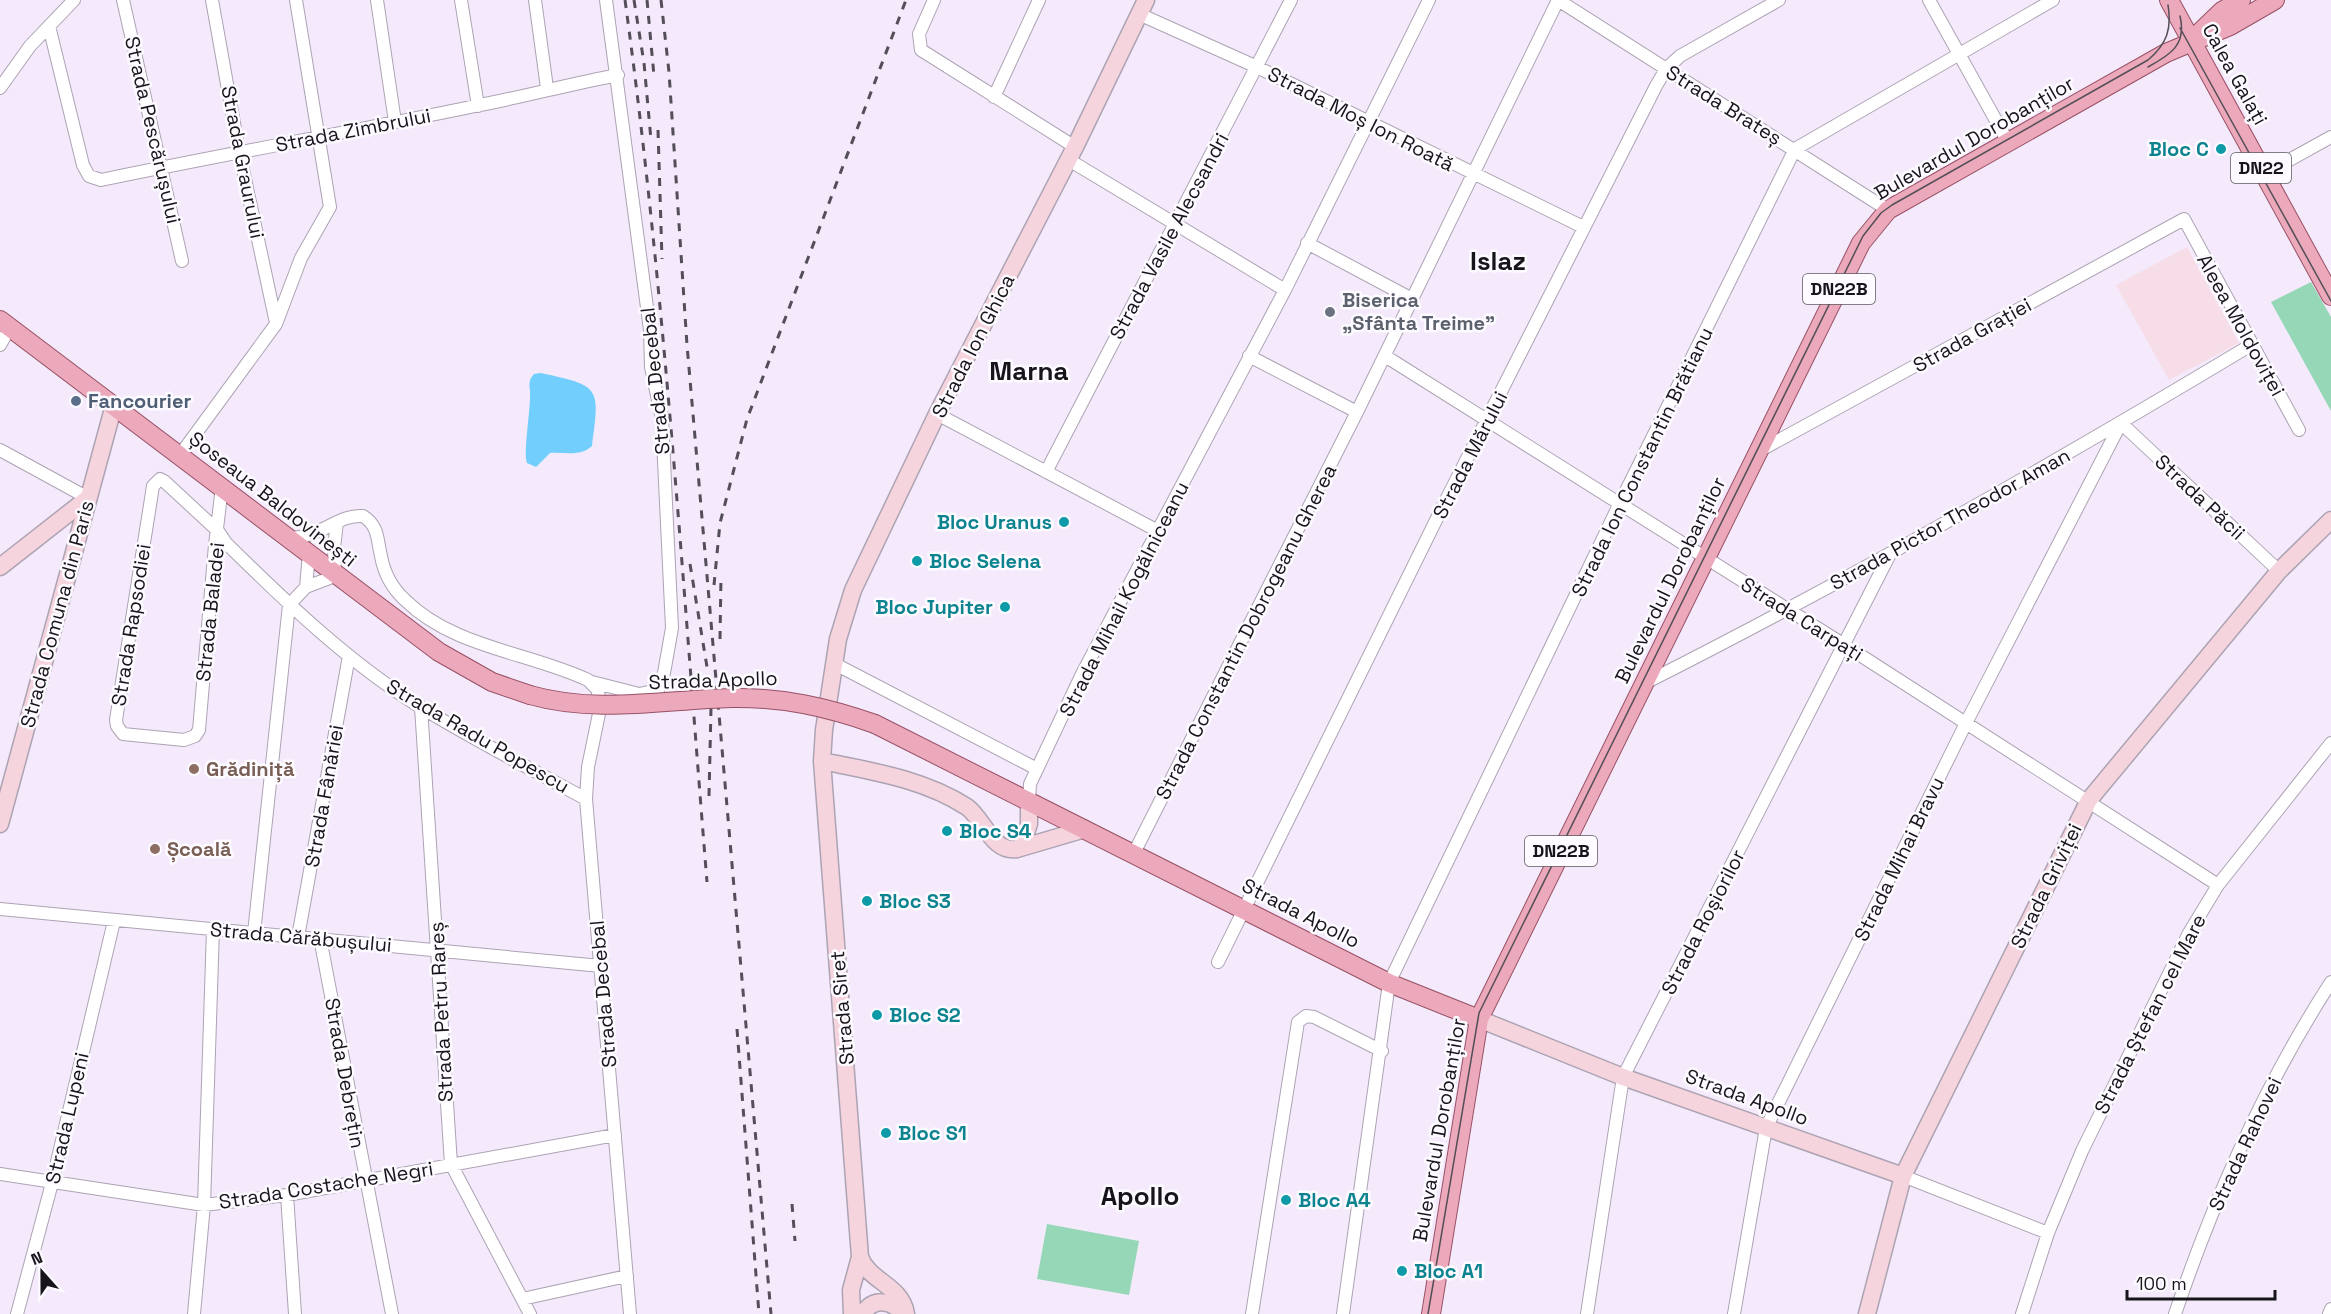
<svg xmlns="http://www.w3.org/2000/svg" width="2331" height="1314" font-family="'Space Grotesk',sans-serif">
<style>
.commercial{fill:#f6dde7}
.green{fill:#96d7b8}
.water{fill:#71cefd}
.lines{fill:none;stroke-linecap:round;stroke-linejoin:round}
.street-casing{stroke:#aca3b3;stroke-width:14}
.secondary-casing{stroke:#aca3b3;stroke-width:19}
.primary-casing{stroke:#985065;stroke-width:20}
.street{stroke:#fff;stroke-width:12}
.secondary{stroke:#f5d4dd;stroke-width:16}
.primary{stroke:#eba9bb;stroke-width:18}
.tram{stroke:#534e57;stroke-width:1.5}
.rail{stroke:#534e57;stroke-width:3;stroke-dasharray:8 8;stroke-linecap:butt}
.primary-bridge-casing{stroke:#985065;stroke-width:20;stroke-linecap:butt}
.primary-bridge{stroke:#eba9bb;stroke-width:18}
.culture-dot{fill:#0f9aa8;stroke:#fdfbff;stroke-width:2}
.worship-dot{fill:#6b7280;stroke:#fdfbff;stroke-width:2}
.service-dot{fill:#5c6f8a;stroke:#fdfbff;stroke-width:2}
.education-dot{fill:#8d6e63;stroke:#fdfbff;stroke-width:2}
.labels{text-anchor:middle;stroke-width:5;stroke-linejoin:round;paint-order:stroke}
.shield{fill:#fdfbff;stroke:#5c595f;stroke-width:1.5}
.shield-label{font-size:18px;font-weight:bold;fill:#17141a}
.street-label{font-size:20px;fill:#17141a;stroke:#fdfbff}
.culture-label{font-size:20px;font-weight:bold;fill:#0d838f;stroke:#fdfbff;text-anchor:start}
.worship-label{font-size:20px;font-weight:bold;fill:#5b616d;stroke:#fdfbff;text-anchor:start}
.service-label{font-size:20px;font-weight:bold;fill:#4e5e75;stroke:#fdfbff;text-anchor:start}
.education-label{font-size:20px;font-weight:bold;fill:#785e54;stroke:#fdfbff;text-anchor:start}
.district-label{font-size:26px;font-weight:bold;fill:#17141a;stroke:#fdfbff}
</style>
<rect width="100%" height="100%" fill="#f4eafc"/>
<path class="commercial" d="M2187,247L2239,343L2169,380L2116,285Z"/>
<path class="green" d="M2311,282L2331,317V411L2271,302Z
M1047,1224L1139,1241L1129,1295L1037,1279Z"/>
<path class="water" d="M541,373C601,386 600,387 592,446C580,457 565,452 550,453L536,467L527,463C523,452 531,409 530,391C529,384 529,379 534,374Z"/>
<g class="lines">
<defs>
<path id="street" d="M123,0L182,261
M212,0L239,151L276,323
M377,0L395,122
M461,0L478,106
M535,0L547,88
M934,0L919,34L921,50L1075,147
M1558,0L1888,210
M1929,0L2008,142
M1139,14L1257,67L1583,227
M49,26L83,165L89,176L101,180C225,154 351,132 475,106C523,97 570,84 618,75
M0,88L30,46L74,0
M994,97L1039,0
M1069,160L1285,290
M2264,174L2331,137
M1307,243L1412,299
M0,345L10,327
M1249,356L1357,412
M1385,356L1846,646L2218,885
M937,414L1158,531
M0,450L88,498
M1759,451L2184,219L2299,430
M180,455L276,324L301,258L330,207L296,0
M1046,472L1291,0
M222,487L215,545L199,730L195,736L184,740L123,734L117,726L116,720L153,486L160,479L164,481L218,531L226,543C287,603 349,663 422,708C475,740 531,769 586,799
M289,538C321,538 338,514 363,516C379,526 377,540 381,556C384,573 392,588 405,600C454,648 528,652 588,680L597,689L601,704L588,767L586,799L630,1314
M306,587L309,554
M835,664L1037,769
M592,682L639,694L658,690L664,673L672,628L662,419L651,367L650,330L606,0
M1645,683C1851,579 2053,464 2251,345
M421,707L451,1164L530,1314
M1029,801L1030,784L1082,674L1285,290L1429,0
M1134,853L1357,412L1558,0
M0,909L601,966
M254,933L289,605L306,587L335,576L334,548L337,522
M298,937L349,656
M320,938L392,1314
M1218,962L1444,504L1656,86L1666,69L1680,56L1779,0
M0,1174L204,1205L287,1195L615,1135
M1903,1176L2048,1233
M287,1195L295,1314
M522,1299L627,1276
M17,1314L52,1183L114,921
M194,1314L204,1205L213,929
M1252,1314L1298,1022L1306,1016L1314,1017L1382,1051
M1343,1314L1389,983L1620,503L1795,149L2053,0
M1587,1314L1623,1077L1890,554
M1734,1314L1766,1128L1966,723L2121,423L2279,571
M2022,1314L2048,1233L2082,1151L2189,933L2218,885L2331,743
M2175,1314C2214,1199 2265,1084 2331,982
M2329,1314L2331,1309"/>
<path id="secondary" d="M0,567L88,498
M822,761C871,771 924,779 967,807C984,819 992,853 1017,849L1085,829
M0,824L114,405
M1021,847L1029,824V801
M1479,1019L1623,1077L1903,1176
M860,1257C869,1282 902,1285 906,1314
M852,1314L851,1290L860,1257L822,761L824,730L838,639L853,590L937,414L1075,147L1146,0
M863,1314C873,1297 892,1300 903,1314
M1867,1314L1903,1176L2089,800L2279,571L2331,520"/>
<path id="primary" d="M2169,0L2331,296
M2197,35L2222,11L2241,0
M0,320L439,652L492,682L530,695
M875,724L1389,983L1479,1019
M1431,1314L1479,1019L1861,243L1888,210L2166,53L2230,26L2275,0"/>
</defs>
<use href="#street" class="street-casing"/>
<use href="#secondary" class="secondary-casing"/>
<use href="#primary" class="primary-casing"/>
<use href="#street" class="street"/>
<use href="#secondary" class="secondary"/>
<use href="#primary" class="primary"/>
<path class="tram" d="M2180,28L2331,301
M2148,67C2170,55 2187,45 2180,16
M1428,1314L1479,1013L1863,236L1881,213L1892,205L2148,60C2167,44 2172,29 2168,5"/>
<path class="rail" d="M625,0C665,292 683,588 707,882
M634,0L644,63L651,140
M647,0L654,76
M661,0L669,72L687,345L771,1314
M658,130L662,259
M690,564L708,673
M714,585L720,523L747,419L906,0
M720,639L721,576
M709,796L711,708
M737,1029L759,1314
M792,1204L795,1241"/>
<defs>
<path id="primary-bridge" d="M530,695C597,714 663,700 731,698C782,697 827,707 875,724"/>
</defs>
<use href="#primary-bridge" class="primary-bridge-casing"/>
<use href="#primary-bridge" class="primary-bridge"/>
</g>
<g class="culture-dot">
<circle cx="2221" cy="149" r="6"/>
<circle cx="1064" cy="522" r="6"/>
<circle cx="917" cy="561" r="6"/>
<circle cx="1005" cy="607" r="6"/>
<circle cx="947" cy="831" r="6"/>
<circle cx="867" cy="901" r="6"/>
<circle cx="877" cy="1015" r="6"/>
<circle cx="886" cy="1133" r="6"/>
<circle cx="1286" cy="1200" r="6"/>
<circle cx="1402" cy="1271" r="6"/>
</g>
<circle class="worship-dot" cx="1330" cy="312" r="6"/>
<circle class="service-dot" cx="76" cy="401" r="6"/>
<g class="education-dot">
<circle cx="194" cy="769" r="6"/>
<circle cx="155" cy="849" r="6"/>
</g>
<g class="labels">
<g class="shield">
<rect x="2231" y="153" width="60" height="30" rx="4.5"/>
<rect x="1803" y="274" width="72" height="30" rx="4.5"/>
<rect x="1525" y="836" width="72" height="30" rx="4.5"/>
</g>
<g class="shield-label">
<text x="2261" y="174">DN22</text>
<text x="1839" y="295">DN22B</text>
<text x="1561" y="857">DN22B</text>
</g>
<g class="street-label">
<text transform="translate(2235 74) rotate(61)" y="7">Calea Galați</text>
<text transform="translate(1724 105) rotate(32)" y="7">Strada Brateș</text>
<text transform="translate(1361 119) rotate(27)" y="7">Strada Moș Ion Roată</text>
<text transform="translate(153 130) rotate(77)" y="7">Strada Pescărușului</text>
<text transform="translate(353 130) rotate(-11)" y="7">Strada Zimbrului</text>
<text transform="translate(1974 138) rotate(-30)" y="7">Bulevardul Dorobanților</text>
<text transform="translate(243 162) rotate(79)" y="7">Strada Graurului</text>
<text transform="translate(1169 236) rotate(-62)" y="7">Strada Vasile Alecsandri</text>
<text transform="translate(2241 325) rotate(61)" y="7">Aleea Moldoviței</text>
<text transform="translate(1972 335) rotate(-29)" y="7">Strada Grației</text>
<text transform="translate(973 346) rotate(-63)" y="7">Strada Ion Ghica</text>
<text transform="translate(655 381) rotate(-96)" y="7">Strada Decebal</text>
<text transform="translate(1470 455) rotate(-63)" y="7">Strada Mărului</text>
<text transform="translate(1642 462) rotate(-64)" y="7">Strada Ion Constantin Brătianu</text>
<text transform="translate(2200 497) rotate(43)" y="7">Strada Păcii</text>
<text transform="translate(273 499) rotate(38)" y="7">Șoseaua Baldovinești</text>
<text transform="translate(1950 519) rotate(-29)" y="7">Strada Pictor Theodor Aman</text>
<text transform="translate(1670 580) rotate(-64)" y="7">Bulevardul Dorobanților</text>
<text transform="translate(1124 599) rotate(-63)" y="7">Strada Mihail Kogălniceanu</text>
<text transform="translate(210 612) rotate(-84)" y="7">Strada Baladei</text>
<text transform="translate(57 614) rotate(-75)" y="7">Strada Comuna din Paris</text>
<text transform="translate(1802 619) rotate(32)" y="7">Strada Carpați</text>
<text transform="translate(131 625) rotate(-81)" y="7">Strada Rapsodiei</text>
<text transform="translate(1246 632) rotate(-63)" y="7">Strada Constantin Dobrogeanu Gherea</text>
<text transform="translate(713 680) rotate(-2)" y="7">Strada Apollo</text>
<text transform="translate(478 736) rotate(30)" y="7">Strada Radu Popescu</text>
<text transform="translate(324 796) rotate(-80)" y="7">Strada Fânăriei</text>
<text transform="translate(1899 859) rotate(-64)" y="7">Strada Mihai Bravu</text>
<text transform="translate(2046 886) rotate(-64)" y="7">Strada Griviței</text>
<text transform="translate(1301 913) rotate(27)" y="7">Strada Apollo</text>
<text transform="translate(1703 922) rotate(-63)" y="7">Strada Roșiorilor</text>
<text transform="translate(301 937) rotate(5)" y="7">Strada Cărăbușului</text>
<text transform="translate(603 994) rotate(-95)" y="7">Strada Decebal</text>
<text transform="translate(842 1008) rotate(-95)" y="7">Strada Siret</text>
<text transform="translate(441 1012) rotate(-93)" y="7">Strada Petru Rareș</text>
<text transform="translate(2150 1014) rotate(-63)" y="7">Strada Ștefan cel Mare</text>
<text transform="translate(345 1073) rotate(80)" y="7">Strada Debrețin</text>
<text transform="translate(1747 1097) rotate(20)" y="7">Strada Apollo</text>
<text transform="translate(67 1118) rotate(-77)" y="7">Strada Lupeni</text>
<text transform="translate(1439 1130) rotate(-80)" y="7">Bulevardul Dorobanților</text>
<text transform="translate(2245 1144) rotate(-65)" y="7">Strada Rahovei</text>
<text transform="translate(326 1185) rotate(-9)" y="7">Strada Costache Negri</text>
</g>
<g class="culture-label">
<text x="2209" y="156" text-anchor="end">Bloc C</text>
<text x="1052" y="529" text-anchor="end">Bloc Uranus</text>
<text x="929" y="568">Bloc Selena</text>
<text x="993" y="614" text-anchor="end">Bloc Jupiter</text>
<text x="959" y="838">Bloc S4</text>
<text x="879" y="908">Bloc S3</text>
<text x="889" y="1022">Bloc S2</text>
<text x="898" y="1140">Bloc S1</text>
<text x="1298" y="1207">Bloc A4</text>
<text x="1414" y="1278">Bloc A1</text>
</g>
<g class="worship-label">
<text x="1342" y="307">Biserica<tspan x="1342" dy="23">„Sfânta Treime"</tspan></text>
</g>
<g class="service-label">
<text x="88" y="408">Fancourier</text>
</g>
<g class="education-label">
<text x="206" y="776">Grădiniță</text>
<text x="167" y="856">Școală</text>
</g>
<g class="district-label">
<text x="1498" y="270">Islaz</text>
<text x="1029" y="380">Marna</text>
<text x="1140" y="1205">Apollo</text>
</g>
</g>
<g transform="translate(42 1272) rotate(339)" stroke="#fdfbff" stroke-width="4.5" paint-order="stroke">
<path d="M0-4.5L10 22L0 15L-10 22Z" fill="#17141a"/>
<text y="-9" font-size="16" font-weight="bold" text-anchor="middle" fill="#17141a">N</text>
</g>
<path d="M2127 1290v9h148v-9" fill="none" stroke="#17141a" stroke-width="3"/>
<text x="2136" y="1290" font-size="18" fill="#17141a" stroke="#fdfbff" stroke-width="4.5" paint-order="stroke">100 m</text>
</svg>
